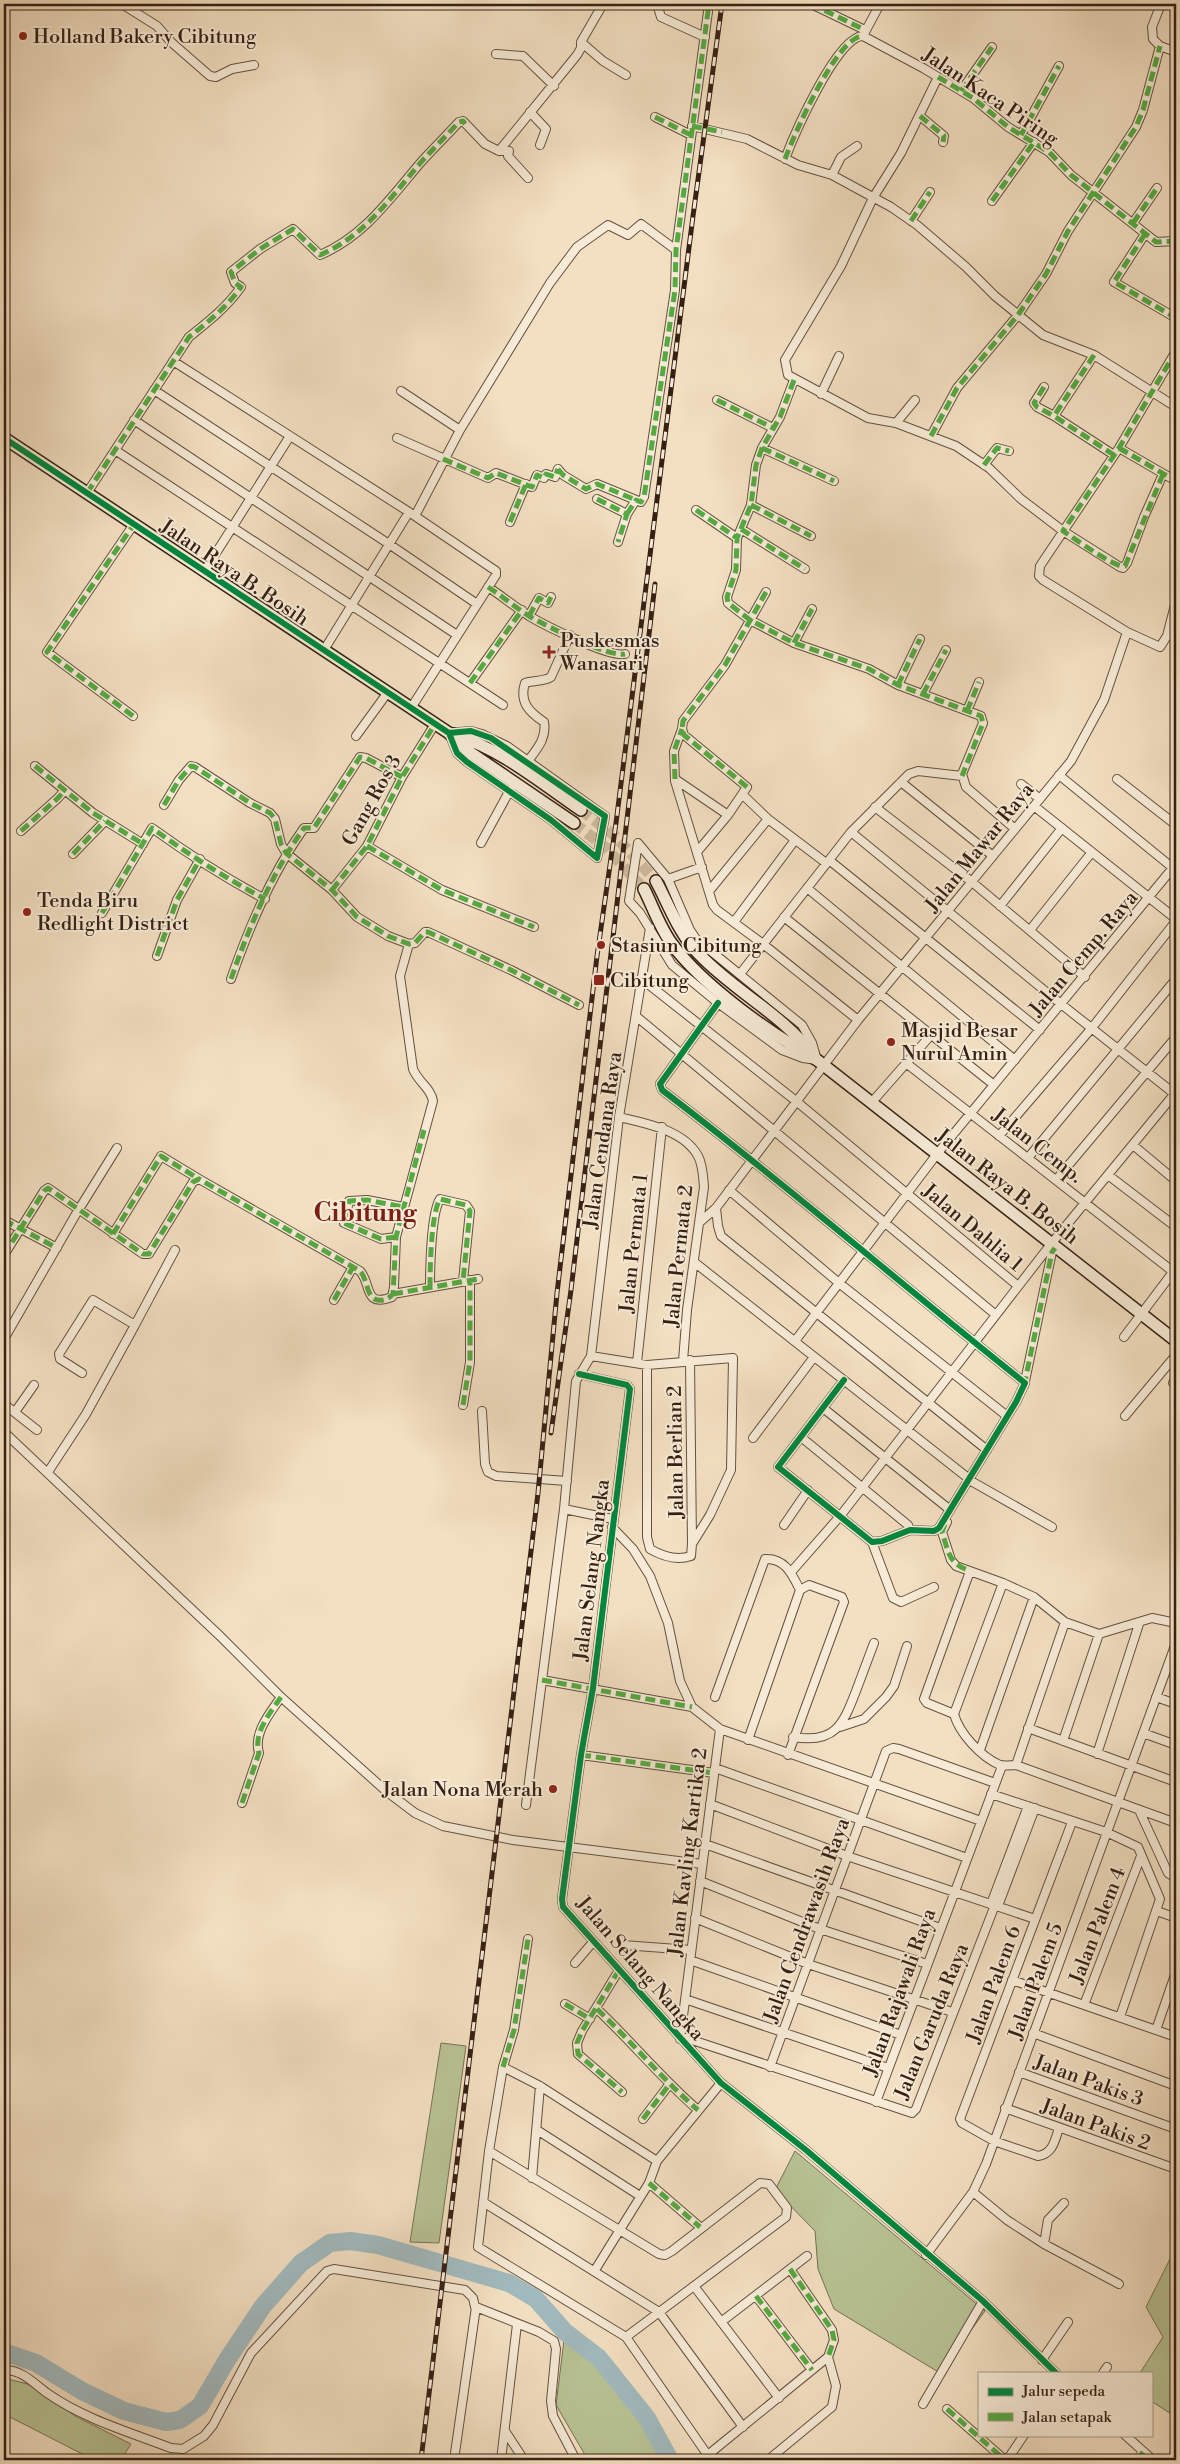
<svg xmlns="http://www.w3.org/2000/svg" width="1180" height="2464" font-family="'Libre Bodoni',serif">
<style>
.green{fill:#b8c395;stroke:#777254}
.lines{fill:none;stroke-linecap:round;stroke-linejoin:round}
.river{stroke:#a1babe;stroke-width:18}
.secondary-tunnel{stroke:#cdba9f;stroke-width:11;stroke-dasharray:11 5.5;stroke-linecap:butt}
.street-casing{stroke:#655040;stroke-width:10}
.secondary-casing{stroke:#362014;stroke-width:14}
.street{stroke:#f7ebd7;stroke-width:8}
.secondary{stroke:#f7ebd7;stroke-width:11}
.rail-casing{stroke:#362014;stroke-width:5}
.rail{stroke:#f7ebd7;stroke-width:3;stroke-dasharray:9;stroke-linecap:butt}
.quiet{stroke:#55aa42;stroke-width:5;stroke-dasharray:10 5;stroke-linecap:butt}
.cycleway-casing{stroke:#f7ebd7;stroke-width:9}
.cycleway{stroke:#00873e;stroke-width:6}
.poi-dot{fill:#8f2418;stroke:#f7ebd7;stroke-width:2}
.labels{text-anchor:middle;stroke-width:4;stroke-linejoin:round;paint-order:stroke}
.poi-label{font-size:20px;fill:#362014;stroke:#f7ebd7;text-anchor:start}
.street-label{font-size:20px;fill:#362014;stroke:#f7ebd7}
.district-label{font-size:25px;font-weight:bold;fill:#7a1f14;stroke:#f7ebd7}
</style>
<rect width="100%" height="100%" fill="#f3e0c2"/>
<filter id="stains"><feTurbulence type="fractalNoise" baseFrequency=".004" numOctaves="4"/><feColorMatrix values="0 0 0 0 .2 0 0 0 0 .09 0 0 0 0 .02 0 0 0 .5 -.17"/></filter>
<radialGradient id="worn" r=".72"><stop offset=".6" stop-color="#630" stop-opacity="0"/><stop offset="1" stop-color="#630" stop-opacity=".3"/></radialGradient>
<path class="green" d="M441,2043L466,2046L439,2243L410,2242Z
M795,2151L985,2311L940,2373L834,2309L818,2269L815,2231L775,2190Z
M1176,2247V2417L1151,2401V2373H1140L1163,2337L1146,2307Z
M565,2332L599,2358L647,2418L670,2460H588L556,2405Z
M4,2378L35,2386L75,2416L131,2444L121,2460H94L4,2414Z"/>
<g class="lines">
<path class="river" d="M4,2352L36,2363L82,2391L124,2411L166,2422L180,2420L200,2406L227,2360L263,2306L301,2263L330,2243L350,2241L378,2245L509,2283L536,2299L565,2332L599,2358L647,2418L670,2460"/>
<path class="secondary-tunnel" d="M581,810L615,836L656,881
M574,823L605,847L644,889"/>
<defs>
<path id="street" d="M122,4L157,26L171,42L210,76L216,77L232,69L254,65
M657,4L661,17L705,37
M811,4L865,30
M1161,4L1152,27L1153,39L1160,46L1176,52
M1175,4H1176
M864,34L880,4
M863,36L923,68L973,98L1008,127L1049,152L1071,175L1156,242L1176,241
M581,42L603,61L626,75
M496,54L523,56L554,86
M938,77L901,153L873,198L841,266L785,360L788,375L868,418L896,423L956,446L989,468L1021,499L1063,531L1120,567L1123,568L1127,563L1144,517L1163,474
M961,91L992,47
M530,112L546,129L540,145
M920,116L944,136L943,142
M655,117L691,135
M692,126L747,139L798,165L832,175L891,207L917,225L966,267L995,296L1043,335L1094,355L1176,407
M1021,135L1059,66
M499,151H509L508,156L528,178
M785,159C794,135 837,36 863,36
M832,175L841,157L857,146
M992,201L1034,142
M911,221L930,192
M1133,223L1157,188
M1145,234L1114,282L1176,318
M1176,351L1119,448L1040,566L1039,576L1043,580L1127,632L1160,647L1167,636L1176,601
M1094,355L1054,416L1114,455
M173,361L409,512L496,571V575L411,708
M794,380L780,417L762,448L756,465L751,505L737,538L736,570L727,597L728,603L750,620L794,643L869,669L898,685L981,716L983,723L962,774L966,787L1015,829
M1044,387L1034,403L1037,407L1054,416
M154,390L389,544L477,604
M401,391L460,430
M821,394L839,356
M717,400L773,428
M134,420L457,635
M896,423L915,400
M931,436L957,388L1018,315L1046,274L1068,231L1136,127L1143,110L1160,46
M397,438L488,478L496,473L532,487L537,475L544,478L546,474L555,477L558,469
M762,448L834,481
M1119,448L1176,481
M115,450L503,705
M984,465L997,448L1009,451
M558,469L563,475L586,489L597,484L636,500
M87,493L189,337C208,322 227,307 241,287L235,283L231,272L260,249L293,229L320,255C365,236 391,197 422,161C434,148 447,135 459,122L463,121L485,144L499,151L577,55L581,48V42L603,4
M597,499L627,514L618,542
M751,505L811,536
M696,510L737,538
M627,514L636,500L641,502L644,497L675,290L676,250L709,4
M415,516L460,430L550,283L577,247L608,225L628,235L641,224L676,250
M510,522L526,484
M741,529L805,569
M204,572L290,436
M488,587C502,596 515,607 529,616C544,625 610,658 625,654
M529,616L539,598L548,603L551,597
M794,643L812,609
M324,650L409,512
M470,683L522,610
M898,685L920,639
M923,694L946,650
M967,711L979,682
M133,716L47,652L134,524
M682,729L674,751L675,781L713,905L717,910L763,944L858,1020
M471,731L482,734L507,746L605,816L597,858L551,820L467,762L457,753L449,733Z
M356,736L388,692
M528,761C537,749 547,738 544,722C529,712 519,702 525,683C534,680 543,682 551,677L570,635
M35,766L93,813L143,844
M1059,775L1173,868
M675,779L728,815
M1117,779L1176,825
M901,782L993,856
M1021,784L1040,799
M743,795L768,819L826,863
M164,805L179,780L191,766L195,767L250,803L270,813L275,819L281,844L286,853L332,890L357,917L388,936L409,944L415,943L425,932H428L511,970L579,1005
M1034,806L1176,919
M875,807L972,882L1085,977
M21,831L58,798L65,790
M851,832L1061,1004L1176,1095
M481,843L510,790
M638,843L668,879L690,930L696,939L802,1025L812,1043L817,1060L803,1058L782,1050L718,1003L672,965L640,913L629,901Z
M367,846L442,890L534,927
M697,852L728,815L747,787L684,735L682,729L683,721L725,665L766,592
M73,854L105,821
M829,860L1040,1030
M668,879L702,867
M807,888L1015,1060
M332,890L367,846L402,777L435,724
M710,890L768,819
M1000,906L1062,828
M102,913L152,828C188,854 225,878 265,899
M784,917L994,1085
M734,922L795,840
M1030,930L1092,852
M157,956L177,900L200,859
M740,974L851,832L909,774L918,771L962,776
M231,979C249,927 272,873 304,828H314L360,757L366,758L402,777
M643,980L796,1101L1018,1286
M718,1003L660,1084L662,1090C786,1184 903,1286 1025,1383L1016,1402L939,1528L934,1531L910,1530L882,1541L872,1542L778,1467L844,1380
M637,1017L996,1315
M906,1063L1176,1274
M872,1102L931,1035
M619,1117C645,1123 684,1130 698,1156C703,1165 703,1177 704,1187L687,1310L683,1361
M999,1136L1091,1029L1176,921
M1133,1145L1176,1181
M1028,1158L1176,979
M1108,1175L1176,1227
M1056,1180L1176,1037
M729,1190L839,1283L1007,1416
M716,1208L718,1226L721,1236L987,1450
M4,1220L57,1248
M700,1222L716,1208L858,1020L1071,761L1104,700L1127,632
M113,1234L161,1156L199,1179
M396,1237L381,1239L344,1223L349,1201L367,1200L403,1207
M4,1255L44,1191L48,1188L143,1254H149L193,1182L199,1179L360,1271C372,1284 363,1308 392,1297L394,1287L396,1237L433,1101C431,1088 418,1082 413,1069L400,976L409,944
M694,1262L968,1478
M430,1287C430,1269 431,1213 440,1199L466,1205L470,1211L463,1281
M393,1294L478,1279
M334,1300L353,1267
M135,1325L175,1250
M1124,1337L1176,1268
M4,1339L76,1214L117,1148
M795,1341L937,1154L1176,864
M591,1356L647,1365L733,1358L731,1470L710,1515L692,1544
M637,1363L662,1127
M647,1365V1537L650,1549C662,1556 676,1561 691,1556L692,1544L690,1360
M579,1374L627,1385L630,1389L593,1688L581,1755L562,1899L563,1907L721,2083L806,2150L983,2301L1056,2373
M1173,1383L1176,1378
M1024,1386L1052,1252L1055,1248
M4,1404L37,1430
M463,1405L470,1362V1280
M823,1408L949,1509
M482,1411L485,1464L488,1472L496,1476L567,1481
M15,1412L34,1385
M1125,1416L1176,1355
M4,1432L220,1636L281,1697L386,1791L415,1813L443,1826L513,1840L702,1864
M801,1437L908,1525L910,1530
M753,1438L814,1357
M48,1472L86,1414L135,1325L93,1300L59,1354L60,1359L82,1373
M971,1481L1052,1527
M564,1509L613,1519
M947,1522L942,1532L951,1560L956,1566L1003,1583L1034,1597L1065,1622L1099,1634L1152,1618L1176,1623
M784,1525L808,1490
M612,1527L633,1549L650,1576L668,1623L680,1681L692,1707
M872,1542L893,1598L901,1602L934,1587
M792,1571L841,1515L1051,1244L1176,1092
M970,1571L924,1699L927,1703L954,1714C959,1733 981,1757 1000,1765C1005,1766 1011,1765 1016,1765L1176,1823
M542,1680L692,1707L720,1729L981,1821
M715,1697L765,1559C785,1558 792,1574 800,1590L809,1585L842,1597L844,1602L788,1755
M1156,1697L1176,1704
M954,1714L1003,1583
M840,1727L864,1719L886,1697L894,1686L907,1646
M1028,1728L1176,1782
M1143,1733L1176,1745
M793,1737C835,1744 843,1725 856,1691C862,1675 868,1659 874,1643
M748,1740L800,1590
M1063,1741L1099,1634
M980,1750L1034,1597
M1097,1754L1139,1624
M581,1755L714,1773
M1016,1765L1065,1622
M715,1768L967,1858
M991,1794L1106,1832L1138,1847L1160,1899L1120,2017
M242,1803L259,1753C253,1733 270,1713 281,1697
M710,1804L847,1856L1035,1919
M526,1805L564,1509L576,1381L591,1356L619,1117L650,928
M1139,1810L1168,1873L1176,1878
M705,1844L940,1928
M700,1881L820,1929L927,1964
M991,1904L1028,1806
M998,1906L1035,1808
M1157,1911L1176,1918
M695,1918L808,1964L952,2012
M623,1945L691,1950
M690,1960L901,2035
M575,1963L593,1942
M619,1970L582,2031L577,2043L578,2054L622,2092
M1012,1980L1176,2037
M685,1999L888,2068
M565,2004L590,2019
M1084,2005L1141,1856
M597,2009C632,2042 662,2079 698,2110
M1156,2030L1176,1972
M1033,2033L1176,2086
M680,2036L912,2113L916,2109L995,1905
M680,2039L720,1729
M503,2067L514,2030L528,1939
M770,2067L886,1751L893,1748L899,1749L995,1783
M1019,2072L1176,2129
M876,2102L1002,1766
M1005,2108L1176,2169
M643,2119L669,2085
M1059,2128C1055,2140 1053,2154 1038,2156L994,2141L962,2123L960,2119L1072,1822
M537,2130L640,2196
M489,2151L659,2254L665,2255L672,2251L760,2183L769,2184L787,2208L786,2217L626,2337
M657,2161L540,2086L503,2067L489,2151L478,2247L626,2337L711,2460
M532,2178L540,2086
M649,2183L700,2227
M973,2192L1007,2220L1044,2244L1119,2284
M483,2202L659,2312L743,2427
M1044,2244L1048,2220L1064,2203
M926,2255L973,2192L986,2164L1176,1643
M790,2269L832,2330L834,2340L828,2357
M595,2270L649,2183L657,2161L721,2083
M694,2286L779,2398
M756,2296L812,2370
M721,2322L807,2256
M1042,2360L1068,2322
M4,2370C23,2370 33,2383 47,2393C84,2419 129,2432 171,2448L183,2449L204,2436L213,2425L251,2353L327,2271L334,2269L465,2290L473,2298L475,2307
M1103,2373L1107,2367
M923,2404L983,2301
M947,2409L1005,2460
M505,2431L524,2460
M1125,2435L1153,2460
M709,2454L828,2357
M454,2460L476,2307L539,2332L554,2341L556,2349L551,2401L553,2416L576,2460
M501,2460L517,2324
M768,2460L832,2407L836,2386L828,2357
M1007,2460L1024,2435
M1137,2460L1143,2452"/>
<path id="secondary" d="M4,438L449,733L471,753L574,823
M453,734C501,749 540,782 581,810
M656,881C669,905 679,934 699,954C734,991 782,1014 813,1055
M644,889C653,907 660,928 672,944C703,986 771,1034 817,1060L1176,1341"/>
</defs>
<use href="#street" class="street-casing"/>
<use href="#secondary" class="secondary-casing"/>
<use href="#street" class="street"/>
<use href="#secondary" class="secondary"/>
<defs>
<path id="rail" d="M551,1433L571,1290L655,584
M421,2460L538,1493L557,1293L597,956L616,823L693,216L722,4"/>
</defs>
<use href="#rail" class="rail-casing"/>
<use href="#rail" class="rail"/>
<path class="quiet" d="M811,4L865,30
M938,77L973,98L1008,127L1049,152L1071,175L1156,242L1176,241
M961,91L992,47
M920,116L944,136L943,142
M655,117L691,135
M692,126L722,132
M1021,135L1059,66
M785,159C794,135 837,36 863,36
M992,201L1034,142
M911,221L930,192
M1133,223L1157,188
M1145,234L1114,282L1176,318
M1094,355L1054,416L1114,455
M794,380L780,417L762,448L756,465L751,505L737,538L736,570L727,597L728,603L750,620L794,643L869,669L898,685L981,716L983,723L962,776
M1044,387L1034,403L1037,407L1054,416
M717,400L773,428
M931,436L957,388L1018,315L1046,274L1068,231L1136,127L1143,110L1160,46
M762,448L834,481
M1119,448L1176,481
M443,459L488,478L496,473L532,487L537,475L544,478L546,474L555,477L558,469
M984,465L997,448L1009,451
M558,469L563,475L586,489L597,484L636,500
M1163,474L1125,566C1116,569 1074,538 1063,531L1119,448L1176,351
M87,493L189,337C208,322 227,307 241,287L235,283L231,272L260,249L293,229L320,255C365,236 391,197 422,161C434,148 447,135 459,122L463,121L465,124
M597,499L627,514L618,542
M751,505L811,536
M696,510L737,538
M627,514L636,500L641,502L644,497L675,290L676,250L709,4
M510,522L526,484
M741,529L805,569
M488,587C502,596 515,607 529,616C544,625 610,658 625,654
M529,616L539,598L548,603L551,597
M794,643L812,609
M470,683L522,610
M898,685L920,639
M923,694L946,650
M967,711L979,682
M133,716L47,652L134,524
M35,766L93,813L143,844
M675,779L674,751L682,729
M747,787L684,735L682,729L683,721L725,665L766,592
M164,805L179,780L191,766L195,767L250,803L270,813L275,819L281,844L286,853L332,890L357,917L388,936L409,944L415,943L425,932H428L511,970L579,1005
M21,831L58,798L65,790
M367,846L442,890L534,927
M73,854L105,821
M332,890L367,846L402,777L435,724
M102,913L152,828C188,854 225,878 265,899
M157,956L177,900L200,859
M231,979C249,927 272,873 304,828H314L360,757L366,758L402,777
M4,1220L57,1248
M113,1234L161,1156L199,1179
M396,1237L381,1239L344,1223L349,1201L367,1200L403,1207
M4,1255L44,1191L48,1188L143,1254H149L193,1182L199,1179L360,1271C369,1280 365,1303 383,1300C388,1299 390,1297 393,1294L396,1237L424,1130
M430,1287C430,1269 431,1213 440,1199L466,1205L470,1211L463,1281
M393,1294L478,1279
M334,1300L353,1267
M1024,1386L1052,1252L1055,1248
M463,1405L470,1362V1280
M945,1524L942,1532C949,1553 948,1563 970,1571
M542,1680L692,1707
M581,1755L714,1773
M242,1803L259,1753C253,1733 270,1713 281,1697
M619,1970L582,2031L577,2043L578,2054L622,2092
M565,2004L590,2019
M597,2009C632,2042 662,2079 698,2110
M503,2067L514,2030L528,1939
M643,2119L669,2085
M649,2183L700,2227
M790,2269L832,2330L834,2340L828,2357
M756,2296L812,2370
M947,2409L1005,2460
M1137,2460L1143,2452"/>
<defs>
<path id="cycleway" d="M4,438L449,733L457,753L467,762L551,820L597,858L605,816L491,738L471,731L449,733
M718,1003L660,1084L662,1090C786,1184 903,1286 1025,1383L1016,1402L939,1528L934,1531L910,1530L882,1541L872,1542L778,1467L844,1380
M579,1374L627,1385L630,1389L593,1688L581,1755L562,1899L563,1907L721,2083L806,2150L983,2301L1056,2373"/>
</defs>
<use href="#cycleway" class="cycleway-casing"/>
<use href="#cycleway" class="cycleway"/>
</g>
<g class="poi-dot">
<circle cx="23" cy="36" r="5"/>
<path d="M546.5 644.5h5v5h5v5h-5v5h-5v-5h-5v-5h5z"/>
<circle cx="27" cy="912" r="5"/>
<circle cx="601" cy="945" r="5"/>
<rect x="593" y="974" width="12" height="12" rx="2.5"/>
<circle cx="891" cy="1042" r="5"/>
<circle cx="553" cy="1789" r="5"/>
</g>
<g class="labels">
<g class="poi-label">
<text x="33" y="43">Holland Bakery Cibitung</text>
<text x="560" y="647">Puskesmas<tspan x="560" dy="23">Wanasari</tspan></text>
<text x="37" y="907">Tenda Biru<tspan x="37" dy="23">Redlight District</tspan></text>
<text x="611" y="952">Stasiun Cibitung</text>
<text x="610" y="987">Cibitung</text>
<text x="901" y="1037">Masjid Besar<tspan x="901" dy="23">Nurul Amin</tspan></text>
<text x="543" y="1796" text-anchor="end">Jalan Nona Merah</text>
</g>
<g class="street-label">
<text transform="translate(991 96) rotate(34)" y="7">Jalan Kaca Piring</text>
<text transform="translate(235 572) rotate(34)" y="7">Jalan Raya B. Bosih</text>
<text transform="translate(371 800) rotate(-61)" y="7">Gang Ros 3</text>
<text transform="translate(979 847) rotate(-51)" y="7">Jalan Mawar Raya</text>
<text transform="translate(1083 953) rotate(-50)" y="7">Jalan Cemp. Raya</text>
<text transform="translate(602 1140) rotate(-82)" y="7">Jalan Cendana Raya</text>
<text transform="translate(1038 1145) rotate(38)" y="7">Jalan Cemp.</text>
<text transform="translate(1008 1186) rotate(38)" y="7">Jalan Raya B. Bosih</text>
<text transform="translate(973 1227) rotate(40)" y="7">Jalan Dahlia 1</text>
<text transform="translate(633 1243) rotate(-84)" y="7">Jalan Permata 1</text>
<text transform="translate(678 1256) rotate(-84)" y="7">Jalan Permata 2</text>
<text transform="translate(675 1452) rotate(-91)" y="7">Jalan Berlian 2</text>
<text transform="translate(591 1570) rotate(-83)" y="7">Jalan Selang Nangka</text>
<text transform="translate(687 1852) rotate(-83)" y="7">Jalan Kavling Kartika 2</text>
<text transform="translate(806 1920) rotate(-70)" y="7">Jalan Cendrawasih Raya</text>
<text transform="translate(1097 1925) rotate(-69)" y="7">Jalan Palem 4</text>
<text transform="translate(641 1968) rotate(49)" y="7">Jalan Selang Nangka</text>
<text transform="translate(1035 1981) rotate(-70)" y="7">Jalan Palem 5</text>
<text transform="translate(993 1984) rotate(-70)" y="7">Jalan Palem 6</text>
<text transform="translate(899 1992) rotate(-70)" y="7">Jalan Rajawali Raya</text>
<text transform="translate(931 2021) rotate(-68)" y="7">Jalan Garuda Raya</text>
<text transform="translate(1089 2080) rotate(20)" y="7">Jalan Pakis 3</text>
<text transform="translate(1096 2124) rotate(20)" y="7">Jalan Pakis 2</text>
</g>
<g class="district-label">
<text x="365" y="1221">Cibitung</text>
</g>
</g>
<rect width="1180" height="2464" fill="none" stroke="#f3e0c2" stroke-width="20"/>
<rect x="5" y="5" width="1170" height="2454" fill="none" stroke="#362014" stroke-width="2.5"/>
<rect x="10" y="10" width="1160" height="2444" fill="none" stroke="#362014"/>
<rect x="978" y="2372" width="175" height="65" fill="#f7ebd7" stroke="#aa9a89"/>
<rect x="988" y="2388" width="25" height="8" fill="#00873e" stroke="#aa9a89"/>
<text x="1022" y="2396" font-size="15" fill="#362014">Jalur sepeda</text>
<rect x="988" y="2413" width="25" height="8" fill="#55aa42" stroke="#aa9a89"/>
<text x="1022" y="2422" font-size="15" fill="#362014">Jalan setapak</text>
<rect width="100%" height="100%" filter="url(#stains)"/>
<rect width="100%" height="100%" fill="url(#worn)"/>
</svg>
